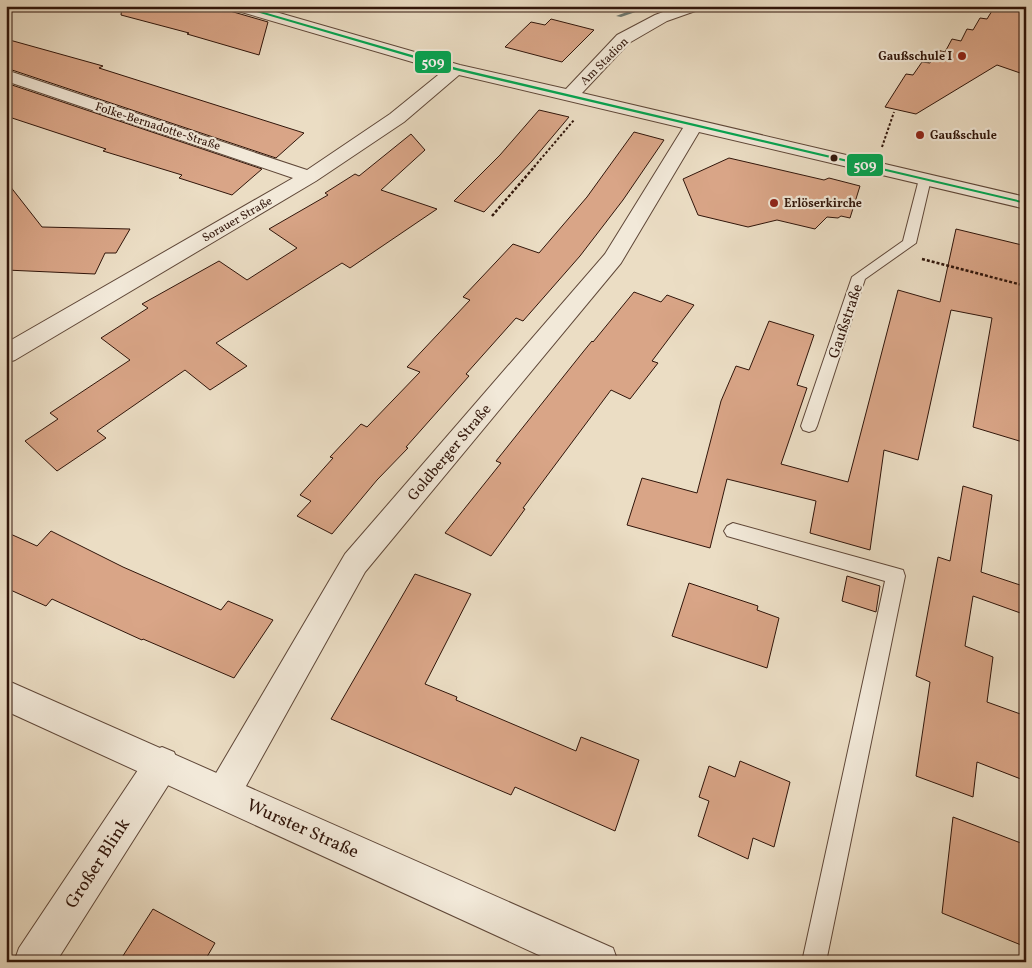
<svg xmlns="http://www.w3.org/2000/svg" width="1032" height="968" font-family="Vollkorn,serif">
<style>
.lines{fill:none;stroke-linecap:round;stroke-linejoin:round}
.stream{fill:#6e7970;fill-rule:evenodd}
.building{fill:#d9a587;stroke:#30150a}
.service-casing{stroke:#5f4738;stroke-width:2}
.minor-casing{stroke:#5f4738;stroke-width:2}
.tertiary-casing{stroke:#5f4738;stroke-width:2}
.path-far1{stroke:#30150a;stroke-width:2;stroke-dasharray:2.5 2;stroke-linecap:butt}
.path{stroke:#30150a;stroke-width:2.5;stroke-dasharray:3 2;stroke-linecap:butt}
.service{fill:#f2e9d9;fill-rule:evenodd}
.minor{fill:#f2e9d9;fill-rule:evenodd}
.tertiary{fill:#f2e9d9;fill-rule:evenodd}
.bus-1-casing{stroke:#f2e9d9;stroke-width:4}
.bus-1{fill:#00a651;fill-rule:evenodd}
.poi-dot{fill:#8f2418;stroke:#f2e9d9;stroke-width:2}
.bus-dot{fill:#30150a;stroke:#f2e9d9;stroke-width:2}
.labels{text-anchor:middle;stroke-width:4.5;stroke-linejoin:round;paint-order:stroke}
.far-poi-label{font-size:12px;font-weight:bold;fill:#30150a;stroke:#f2e9d9;text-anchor:start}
.far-street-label{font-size:12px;fill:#30150a;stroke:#f2e9d9}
.street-label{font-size:15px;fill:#30150a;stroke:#f2e9d9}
.near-street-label{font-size:18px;fill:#30150a;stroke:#f2e9d9}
.line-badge{stroke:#f2e9d9;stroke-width:2}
.badge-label{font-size:14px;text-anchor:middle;font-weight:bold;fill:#fff}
</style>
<rect width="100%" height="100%" fill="#ebddc4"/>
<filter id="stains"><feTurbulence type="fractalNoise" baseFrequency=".004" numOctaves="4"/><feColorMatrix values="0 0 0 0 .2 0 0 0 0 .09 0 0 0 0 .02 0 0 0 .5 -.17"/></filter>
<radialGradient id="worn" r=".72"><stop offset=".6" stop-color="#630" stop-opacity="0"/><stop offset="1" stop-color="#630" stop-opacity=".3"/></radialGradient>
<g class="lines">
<path class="stream" d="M643,6H653L621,17L616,16Z"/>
</g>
<path class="building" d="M122,6H227L230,11L268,22L259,55L187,34L189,33L121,15Z
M995,6H1026V75L997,65L916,114L885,107L906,74L913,75L922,62L930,63L937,50L945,52L952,39L961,41L967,29L973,30L980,18L987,19Z
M551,19L594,30L562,62L505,47L531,22L545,25Z
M6,39L103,66L99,68L304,133L276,158L6,68Z
M6,83L262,169L232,195L179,178L182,175L103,151L106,149L6,116Z
M539,110L569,117L532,161L484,212L454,201L500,155Z
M634,132L664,140L623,200L580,256L523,321L516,318L466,374L469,376L406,447L408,448L377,480L332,534L297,516L311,501L300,495L333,458L330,457L361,424L367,427L420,372L407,367L470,300L463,297L513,244L539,253L587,197Z
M411,134L425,150L381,190L437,209L350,268L342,263L216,343L247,366L210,390L185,370L97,431L106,438L57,471L25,441L58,419L50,413L130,360L101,338L148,308L142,304L219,261L247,280L297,248L269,229L328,195L325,193L355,174L359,176Z
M729,158L824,180L829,178L860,186L850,218L841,216L838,218L827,217L815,229L777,220L748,227L698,215L683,179Z
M6,181L42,227L130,229L116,253H105L95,274L6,270Z
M956,229L1026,246V443L973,427L992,318L951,310L918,460L884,450L870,550L810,533L816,501L727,479L710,548L627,525L642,478L697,493L721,401L736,366L749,370L769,321L814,335L797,385L807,388L781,464L848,482L898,290L940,302Z
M634,292L661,302L667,295L694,305L652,361L658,363L630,399L611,390L523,508L525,509L491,556L445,533L501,463L496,461L583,352L592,341L593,342Z
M963,486L992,495L981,572L1026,587V615L973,596L965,646L993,657L987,702L1026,716V781L977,762L973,797L916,776L930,682L916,676L938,557L950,561Z
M51,531L123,567L221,610L228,601L273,620L234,678L143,639L142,640L52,599L46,606L6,588V532L37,546Z
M415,574L471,594L425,684L457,697L456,700L576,751L581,737L639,760L615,831L515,787L511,795L331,719Z
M847,576L880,586L876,612L842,601Z
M689,583L758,606L757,610L779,618L767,668L672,636Z
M740,761L790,782L774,847L753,838L748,859L698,836L709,801L699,797L709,766L735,777Z
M953,817L1026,845V947L942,913Z
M153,909L215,943L204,962H119Z"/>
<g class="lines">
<defs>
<path id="service" d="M925,175L931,179L916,243L865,279L817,426L815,430L809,432L803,430L801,426L852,277L903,241L919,179Z
M733,523L896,568L903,570L905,576L826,962H802L885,581L727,536L724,531L727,526Z"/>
<path id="minor" d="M229,6H255L460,65L566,89L617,35L655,15L679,6H703L701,9L667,21L629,43L582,93L1026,197V209L699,132L621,263L365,572L236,804L224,809L212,804L207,792L212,780L345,554L605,254L683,128L459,75L404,122L316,181L15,360L6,363V343L293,178L6,81V70L307,170L390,114L443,71L231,9Z
M162,747L174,752L179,764L174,776L56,962H14L19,948L150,752Z"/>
<path id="tertiary" d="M6,680L613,948L618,962H554L6,711Z"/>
</defs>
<use href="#service" class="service-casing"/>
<use href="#minor" class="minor-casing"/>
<use href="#tertiary" class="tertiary-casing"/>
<path class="path-far1" d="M882,147L894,112
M534,167L574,120"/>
<path class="path" d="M492,216L535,166
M922,259L1026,286"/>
<use href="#service" class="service"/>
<use href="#minor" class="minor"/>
<use href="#tertiary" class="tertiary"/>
<defs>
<path id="bus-1" d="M236,6H243L457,68L1026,202V204L455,70Z"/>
</defs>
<use href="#bus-1" class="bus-1-casing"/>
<use href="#bus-1" class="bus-1"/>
</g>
<g class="poi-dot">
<circle cx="962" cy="56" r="5"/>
<circle cx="920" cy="135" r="5"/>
<circle cx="774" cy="203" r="5"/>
</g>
<circle class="bus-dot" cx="834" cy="158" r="4.5"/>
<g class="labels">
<g class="far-poi-label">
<text x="952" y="60" text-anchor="end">Gaußschule I</text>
<text x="930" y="139">Gaußschule</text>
<text x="784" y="207">Erlöserkirche</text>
</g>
<g class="far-street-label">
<text transform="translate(604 61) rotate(-45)" y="4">Am Stadion</text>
<text transform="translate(158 126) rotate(18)" y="4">Folke-Bernadotte-Straße</text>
<text transform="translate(237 219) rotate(-30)" y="4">Sorauer Straße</text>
</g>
<g class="street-label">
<text transform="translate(845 321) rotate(-71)" y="5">Gaußstraße</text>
<text transform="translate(449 452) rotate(-50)" y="5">Goldberger Straße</text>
</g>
<g class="near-street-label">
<text transform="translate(303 828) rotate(24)" y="6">Wurster Straße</text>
<text transform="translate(97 863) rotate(-57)" y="6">Großer Blink</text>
</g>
</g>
<g class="line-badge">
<rect x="414" y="50" width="38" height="24" rx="5" fill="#00a651"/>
<rect x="846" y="153" width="38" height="24" rx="5" fill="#00a651"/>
</g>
<g class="badge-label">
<text x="433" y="67">509</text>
<text x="865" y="170">509</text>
</g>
<rect width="1032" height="968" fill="none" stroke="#ebddc4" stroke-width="25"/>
<rect x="8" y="8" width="1017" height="953" fill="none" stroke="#30150a" stroke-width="2.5"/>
<rect x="12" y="12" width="1007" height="943" fill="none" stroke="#30150a"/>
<rect width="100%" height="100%" filter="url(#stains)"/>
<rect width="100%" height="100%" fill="url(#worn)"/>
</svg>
